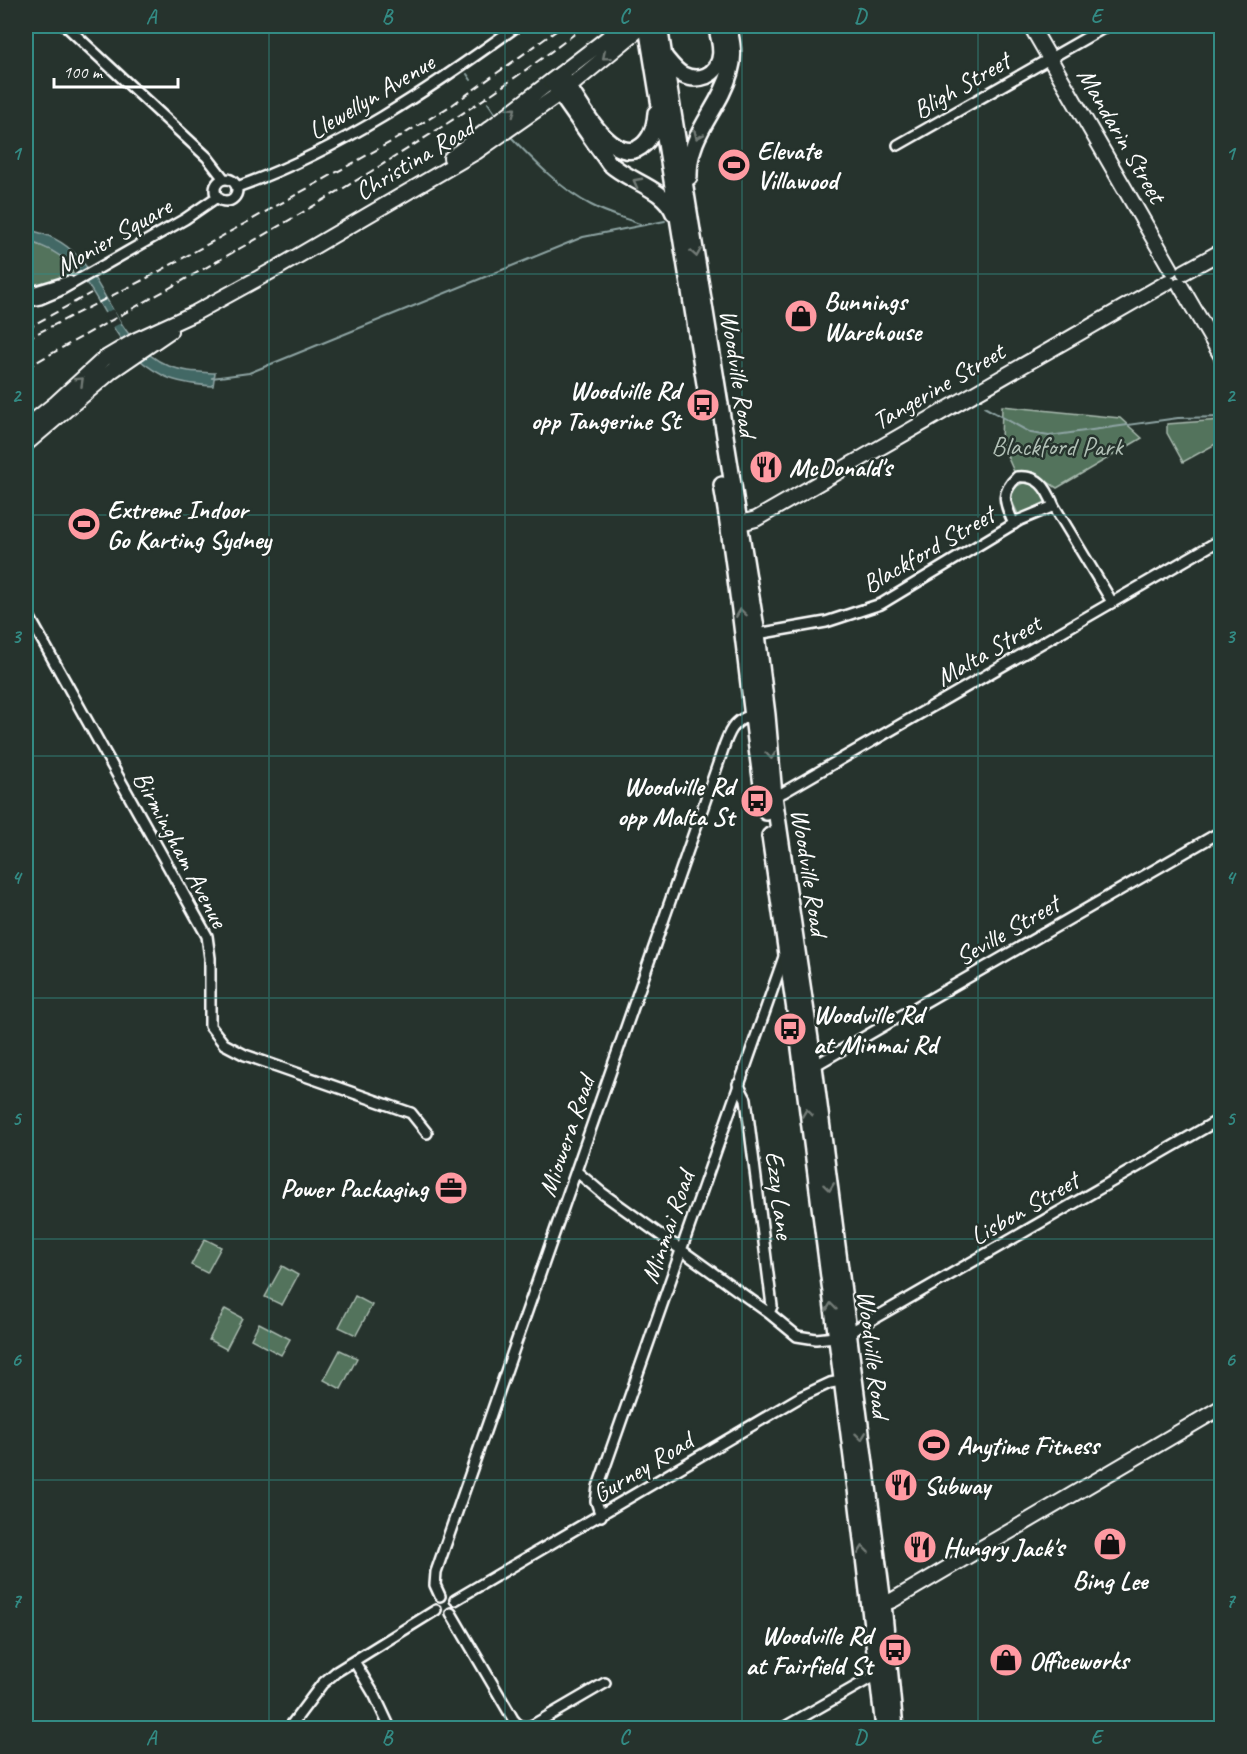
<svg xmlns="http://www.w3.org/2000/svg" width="1247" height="1754" font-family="Caveat,sans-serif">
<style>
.green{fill:#52735c;stroke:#a8b9ae;stroke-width:1.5}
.water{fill:#426765;stroke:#8ea4a3;stroke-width:1.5}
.pier{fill:#26332d}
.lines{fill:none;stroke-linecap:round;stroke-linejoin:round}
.stream{stroke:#8ea4a3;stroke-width:2}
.street-casing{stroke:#fff;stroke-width:14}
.secondary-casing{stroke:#fff;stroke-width:18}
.primary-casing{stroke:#fff;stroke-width:20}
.street{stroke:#26332d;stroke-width:9}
.secondary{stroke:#26332d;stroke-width:14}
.primary{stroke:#26332d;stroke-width:15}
.rail{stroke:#fff;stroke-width:2;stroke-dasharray:9 4.5;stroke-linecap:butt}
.oneway{stroke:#727a76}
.grid{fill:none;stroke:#338b84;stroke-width:1.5;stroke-opacity:0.55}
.labels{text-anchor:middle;stroke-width:5;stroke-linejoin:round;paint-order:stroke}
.street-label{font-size:26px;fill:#fff;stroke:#26332d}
.poi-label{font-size:26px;font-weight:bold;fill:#fff;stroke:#26332d;text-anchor:start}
.park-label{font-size:26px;fill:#b1c0b6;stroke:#26332d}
.neatline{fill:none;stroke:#338b84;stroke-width:2}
.grid-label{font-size:20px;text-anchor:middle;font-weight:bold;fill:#338b84}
</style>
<rect width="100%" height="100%" fill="#26332d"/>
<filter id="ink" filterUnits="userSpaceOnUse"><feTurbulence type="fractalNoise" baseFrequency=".0167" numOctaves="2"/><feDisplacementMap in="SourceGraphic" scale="12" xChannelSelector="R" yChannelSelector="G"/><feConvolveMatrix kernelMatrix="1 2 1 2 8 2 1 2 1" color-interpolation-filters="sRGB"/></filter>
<g filter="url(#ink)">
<path class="green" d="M26,241C44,246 68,253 73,274L34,289L26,290Z
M1002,406L1120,418L1142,438L1057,488L1032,472L1015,474L1001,442Z
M1221,420V441L1183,462L1167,433V424Z
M1025,482C1036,486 1042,491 1047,501L1019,516L1010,497L1015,487Z
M205,1239L221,1247L207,1273L191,1265Z
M282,1266L298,1275L282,1305L265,1297Z
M355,1296L372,1305L356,1335L339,1327Z
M225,1309L242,1318L226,1349L209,1340Z
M259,1323L290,1339L281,1355L251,1339Z
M340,1350L357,1358L341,1389L324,1380Z"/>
<path class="water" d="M28,230C109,244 99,336 169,366C184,372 199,372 215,373L213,386C196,385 179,383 164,376C111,350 109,304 74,268C61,254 45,246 27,241Z"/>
<path class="pier" d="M113,309L121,323L111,328L103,314Z"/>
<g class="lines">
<path class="stream" d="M467,74L471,80
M488,103L495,113
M512,138C534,161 563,191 591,205C606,213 624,218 640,224
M212,378L249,373L583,237L665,221
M984,407L1031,433L1049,436L1178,418L1222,417"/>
<defs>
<path id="street" d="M66,26L207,157L224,179
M898,145L1107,26
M215 190a11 11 0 1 1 22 0a11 11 0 1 1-22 0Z
M237,187C339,151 430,89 517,26
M26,294L69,281
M26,302L40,299L59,291L185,219L217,197
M1014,524C1005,503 999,494 1017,477C1039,475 1046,487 1054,506
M26,611L207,936L210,958V1026L224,1044L245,1055L411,1113L427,1133
M757,634L826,622L881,604L1020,520L1054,506L1112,602
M774,796L784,792L1222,539
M814,1066L1222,831
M738,1084L746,1099L772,1306L769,1313
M576,1171L602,1193L769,1313L797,1336L816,1339L835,1337
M847,1334L1222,1118
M601,1516L596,1501L598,1487L785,954
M440,1596L435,1585L436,1572L719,761C726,741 730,717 756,715
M455,1600L802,1396L830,1383L846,1380
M451,1613L513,1719C518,1726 524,1729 533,1725L605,1683
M354,1661L375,1696L390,1728
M289,1728L322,1684L336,1672L436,1610
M783,1728L869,1679L879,1678"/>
<path id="secondary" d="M1031,26L1171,269
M451,158L623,26
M1184,272L1222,251
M1180,285L1222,357
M26,427L56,403L104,359L136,340L195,313L279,267L476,152L569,87L643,26
M26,444L113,370L170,331
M729,526L756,519L1168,282
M875,1607L893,1600L1222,1407"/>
<path id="primary" d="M647,26L707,396
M659,26L757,634L767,715L774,796L814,1066L883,1604L895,1728
M663,55C669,62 675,71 683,75C691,79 698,79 706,76C727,66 721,43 716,26
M561,75C575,95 607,161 637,149C651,142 655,128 656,113
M552,82L609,163C629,182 663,187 674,213
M689,177C688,133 719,111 730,72C735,56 732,41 728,26
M722,485C741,594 749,703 766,812
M770,836L796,1017L856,1489L884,1728"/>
</defs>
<use href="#street" class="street-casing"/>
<use href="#secondary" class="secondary-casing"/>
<use href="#primary" class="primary-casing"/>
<use href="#street" class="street"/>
<use href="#secondary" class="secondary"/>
<use href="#primary" class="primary"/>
<path class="rail" d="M26,329L91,293
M26,339L149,277L396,139L452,105L563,26
M26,368C216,261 411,160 585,26"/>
</g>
<defs><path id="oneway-chevron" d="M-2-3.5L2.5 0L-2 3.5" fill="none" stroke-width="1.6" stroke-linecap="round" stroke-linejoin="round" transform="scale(1.5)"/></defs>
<g class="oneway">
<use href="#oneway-chevron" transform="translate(606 56) rotate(140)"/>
<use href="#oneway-chevron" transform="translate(512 111) rotate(-37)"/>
<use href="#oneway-chevron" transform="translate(698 135) rotate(114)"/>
<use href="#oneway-chevron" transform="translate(637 182) rotate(-152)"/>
<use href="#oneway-chevron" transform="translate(696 253) rotate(81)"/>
<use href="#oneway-chevron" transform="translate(80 381) rotate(-44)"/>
<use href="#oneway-chevron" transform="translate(741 613) rotate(-98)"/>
<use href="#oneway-chevron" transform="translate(771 755) rotate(85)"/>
<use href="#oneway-chevron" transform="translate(807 1113) rotate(-97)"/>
<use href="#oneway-chevron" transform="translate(829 1187) rotate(83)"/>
<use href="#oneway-chevron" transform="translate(831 1307) rotate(-97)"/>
<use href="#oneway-chevron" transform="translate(861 1436) rotate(83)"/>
<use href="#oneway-chevron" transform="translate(863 1550) rotate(-97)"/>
</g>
</g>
<path class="grid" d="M269,26V1728M505,26V1728M742,26V1728M978,26V1728M26,274H1222M26,515H1222M26,756H1222M26,998H1222M26,1239H1222M26,1480H1222"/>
<defs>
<symbol id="stadium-disc" viewBox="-11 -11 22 22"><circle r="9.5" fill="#ff9aa2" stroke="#26332d"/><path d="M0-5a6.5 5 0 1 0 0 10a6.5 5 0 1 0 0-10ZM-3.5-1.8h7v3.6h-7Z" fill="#111"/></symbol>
<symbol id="shop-disc" viewBox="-11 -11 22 22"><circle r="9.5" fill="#ff9aa2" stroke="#26332d"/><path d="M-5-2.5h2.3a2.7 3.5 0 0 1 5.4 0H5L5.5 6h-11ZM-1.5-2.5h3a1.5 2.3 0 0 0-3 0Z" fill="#111"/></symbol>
<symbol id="bus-disc" viewBox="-11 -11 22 22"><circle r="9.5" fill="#ff9aa2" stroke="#26332d"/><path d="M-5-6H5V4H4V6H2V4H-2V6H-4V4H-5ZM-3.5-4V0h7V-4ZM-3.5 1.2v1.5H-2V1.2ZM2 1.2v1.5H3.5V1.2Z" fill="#111"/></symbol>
<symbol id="restaurant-disc" viewBox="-11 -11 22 22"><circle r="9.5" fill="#ff9aa2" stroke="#26332d"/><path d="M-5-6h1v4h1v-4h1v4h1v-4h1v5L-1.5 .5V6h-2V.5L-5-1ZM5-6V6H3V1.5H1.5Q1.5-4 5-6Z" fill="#111"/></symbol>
<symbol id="office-disc" viewBox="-11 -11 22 22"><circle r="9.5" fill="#ff9aa2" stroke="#26332d"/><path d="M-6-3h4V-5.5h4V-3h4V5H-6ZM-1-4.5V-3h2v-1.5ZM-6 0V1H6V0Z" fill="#111"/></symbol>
</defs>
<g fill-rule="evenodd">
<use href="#stadium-disc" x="715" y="146" width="38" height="38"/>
<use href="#shop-disc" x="782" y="297" width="38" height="38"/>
<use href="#bus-disc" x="684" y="386" width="38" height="38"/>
<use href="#restaurant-disc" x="747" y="448" width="38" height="38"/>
<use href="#stadium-disc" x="65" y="505" width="38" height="38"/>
<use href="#bus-disc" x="738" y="782" width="38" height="38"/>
<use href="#bus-disc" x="771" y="1010" width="38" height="38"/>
<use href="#office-disc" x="432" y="1169" width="38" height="38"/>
<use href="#stadium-disc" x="915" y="1426" width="38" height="38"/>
<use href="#restaurant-disc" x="882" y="1466" width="38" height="38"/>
<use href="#shop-disc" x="1091" y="1525" width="38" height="38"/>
<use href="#restaurant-disc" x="901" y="1528" width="38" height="38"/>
<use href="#bus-disc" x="876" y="1631" width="38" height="38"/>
<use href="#shop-disc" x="987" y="1641" width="38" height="38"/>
</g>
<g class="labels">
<g class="street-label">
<text transform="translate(961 85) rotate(-30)" y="9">Bligh Street</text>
<text transform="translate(371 96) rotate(-31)" y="9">Llewellyn Avenue</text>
<text transform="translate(1122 135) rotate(60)" y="9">Mandarin Street</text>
<text transform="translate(414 159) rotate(-31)" y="9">Christina Road</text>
<text transform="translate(113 236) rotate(-30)" y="9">Monier Square</text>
<text transform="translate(739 373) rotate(81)" y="9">Woodville Road</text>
<text transform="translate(938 386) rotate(-30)" y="9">Tangerine Street</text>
<text transform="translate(928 549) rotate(-30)" y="9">Blackford Street</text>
<text transform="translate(988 650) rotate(-30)" y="9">Malta Street</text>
<text transform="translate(181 849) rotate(62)" y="9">Birmingham Avenue</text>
<text transform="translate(810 872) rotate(81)" y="9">Woodville Road</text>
<text transform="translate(1007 930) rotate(-30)" y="9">Seville Street</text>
<text transform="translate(566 1136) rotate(-71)" y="9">Miowera Road</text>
<text transform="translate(780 1195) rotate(83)" y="9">Ezzy Lane</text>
<text transform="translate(1024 1208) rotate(-30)" y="9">Lisbon Street</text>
<text transform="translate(667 1227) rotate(-71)" y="9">Minmai Road</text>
<text transform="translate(874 1354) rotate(83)" y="9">Woodville Road</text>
<text transform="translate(642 1467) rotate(-31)" y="9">Gurney Road</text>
</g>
<g class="poi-label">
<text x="757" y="159">Elevate<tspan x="757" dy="30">Villawood</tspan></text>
<text x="824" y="310">Bunnings<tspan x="824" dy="30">Warehouse</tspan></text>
<text x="680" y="399" text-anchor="end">Woodville Rd<tspan x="680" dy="30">opp Tangerine St</tspan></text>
<text x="789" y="476">McDonald's</text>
<text x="107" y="518">Extreme Indoor<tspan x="107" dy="30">Go Karting Sydney</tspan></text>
<text x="734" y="795" text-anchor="end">Woodville Rd<tspan x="734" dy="30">opp Malta St</tspan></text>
<text x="813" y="1023">Woodville Rd<tspan x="813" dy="30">at Minmai Rd</tspan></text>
<text x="428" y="1197" text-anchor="end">Power Packaging</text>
<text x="957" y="1454">Anytime Fitness</text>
<text x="924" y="1494">Subway</text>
<text x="943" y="1556">Hungry Jack's</text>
<text x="1110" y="1589" text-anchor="middle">Bing Lee</text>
<text x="872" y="1644" text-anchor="end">Woodville Rd<tspan x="872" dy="30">at Fairfield St</tspan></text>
<text x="1029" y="1669">Officeworks</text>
</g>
<g class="park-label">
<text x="1057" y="455">Blackford Park</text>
</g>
</g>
<rect width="1247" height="1754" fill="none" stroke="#26332d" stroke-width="66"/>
<path d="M54 78v9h124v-9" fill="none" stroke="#ffffff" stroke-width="3"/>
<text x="63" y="78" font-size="18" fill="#ffffff" stroke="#26332d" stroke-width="4.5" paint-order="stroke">100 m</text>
<rect x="33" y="33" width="1181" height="1688" class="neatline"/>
<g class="grid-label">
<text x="151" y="23">A</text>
<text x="387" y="23">B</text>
<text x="624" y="23">C</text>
<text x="860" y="23">D</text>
<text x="1096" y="23">E</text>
<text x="16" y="160">1</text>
<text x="1230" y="160">1</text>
<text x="16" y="402">2</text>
<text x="1230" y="402">2</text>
<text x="16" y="643">3</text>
<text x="1230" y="643">3</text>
<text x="16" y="884">4</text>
<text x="1230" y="884">4</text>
<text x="16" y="1125">5</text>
<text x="1230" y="1125">5</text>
<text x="16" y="1366">6</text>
<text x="1230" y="1366">6</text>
<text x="16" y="1607">7</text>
<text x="1230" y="1607">7</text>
<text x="151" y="1744">A</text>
<text x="387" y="1744">B</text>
<text x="624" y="1744">C</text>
<text x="860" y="1744">D</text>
<text x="1096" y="1744">E</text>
</g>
</svg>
